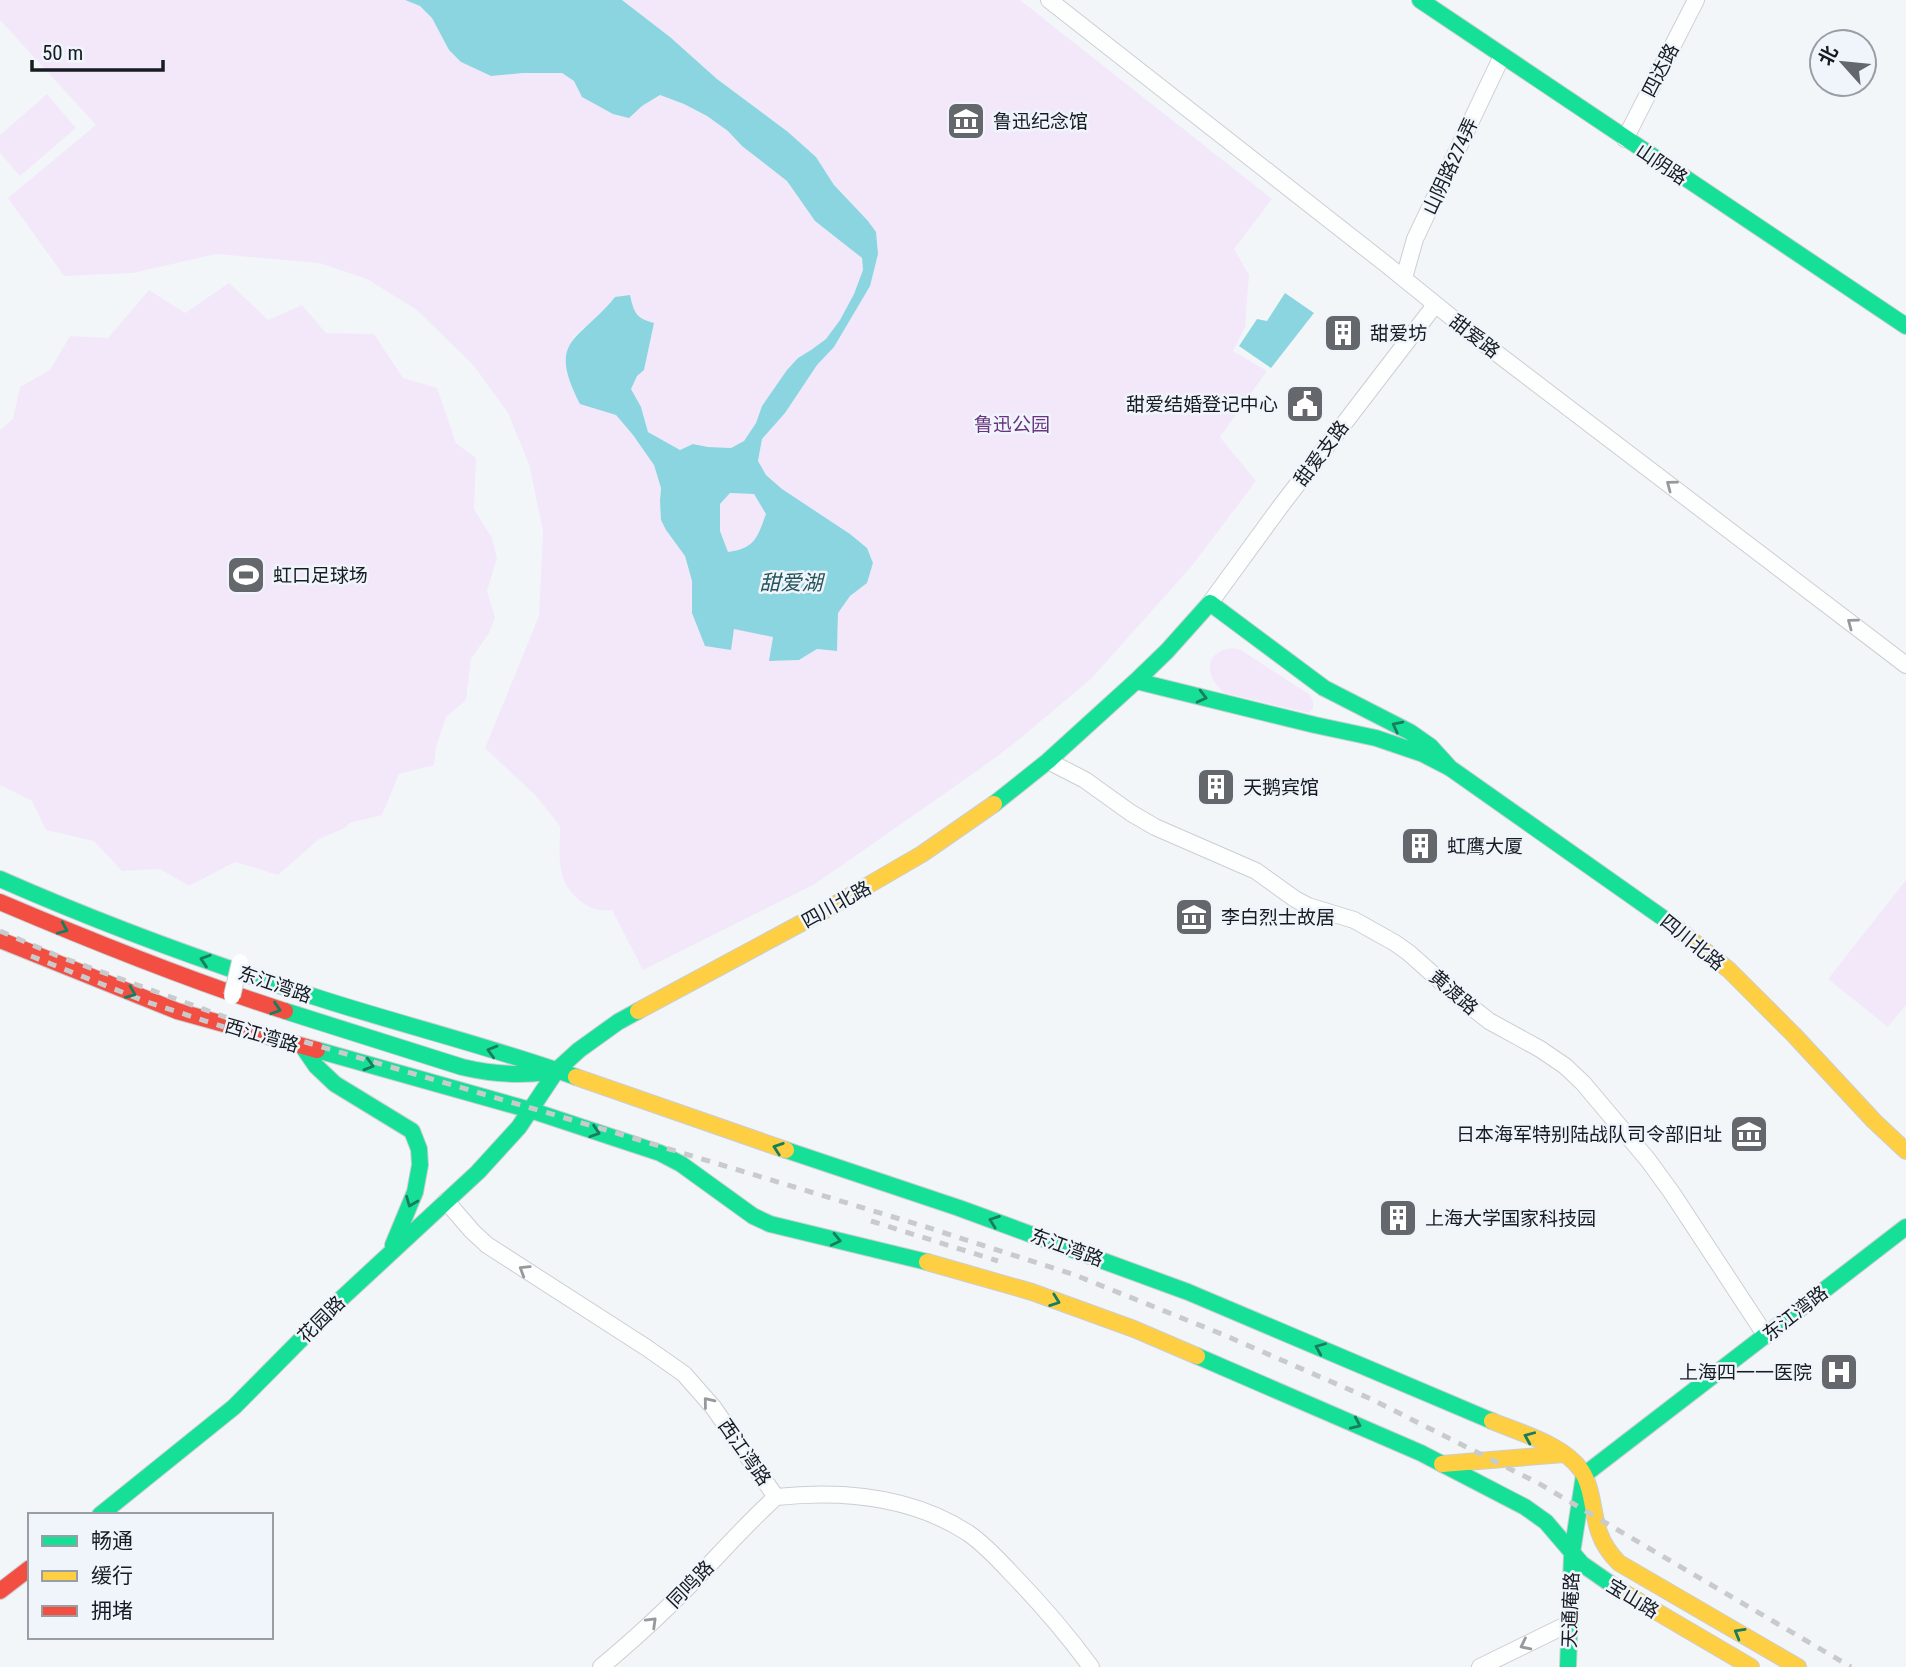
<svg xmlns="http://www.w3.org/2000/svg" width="1906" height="1667" font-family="'Roboto Condensed','Noto Sans SC',sans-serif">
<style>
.green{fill:#f2e8fa}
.water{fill:#8bd5e1;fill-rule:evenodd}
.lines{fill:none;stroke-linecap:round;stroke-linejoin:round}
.street-casing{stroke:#cbced3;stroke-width:18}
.fast-casing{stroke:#cbced3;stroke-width:18}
.slow-casing{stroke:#cbced3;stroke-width:18}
.jam-casing{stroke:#cbced3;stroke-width:18}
.street{stroke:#fdfefe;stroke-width:16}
.fast{stroke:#16e098;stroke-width:16}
.slow{stroke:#ffcf43;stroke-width:16}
.jam{stroke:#f24e42;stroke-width:16}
.rail{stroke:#c9cacb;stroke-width:5;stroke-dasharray:9 9;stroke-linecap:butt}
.street-bridge-casing{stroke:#cbced3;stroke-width:18;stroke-linecap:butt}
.street-bridge{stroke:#fdfefe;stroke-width:16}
.oneway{stroke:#96989b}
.oneway2{stroke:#167e5d}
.labels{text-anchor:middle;stroke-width:5;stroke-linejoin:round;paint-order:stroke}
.street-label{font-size:19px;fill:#171b22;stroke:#f0f5fc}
.poi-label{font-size:19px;fill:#171b22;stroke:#f0f5fc;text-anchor:start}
.park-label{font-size:19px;fill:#69347e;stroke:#f0f5fc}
.water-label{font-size:21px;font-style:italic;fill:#25545b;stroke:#f0f5fc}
</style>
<rect width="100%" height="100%" fill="#f3f6f9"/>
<path class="green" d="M0,0H405L420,6L433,18L449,50L461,62L491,76L523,73H562L574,81L642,106L660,95L684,104L707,116L728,131L743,146L787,181L815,221L862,258L864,270L854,294L840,320L826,339L811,350L798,358L762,406L756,423L744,441L731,448L708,447L694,444L680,450L648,432L641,407L630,389L637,376L644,370L654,323L643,320L615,297L602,313L573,337L600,409L616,415L633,435L654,465L661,488L660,501L685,556L692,581V613L734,629L773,636L770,661L799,660L817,649L837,651L838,613L850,596L867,583L873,563L867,548L850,534L782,489L766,475L758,462L762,439L785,413L817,365L834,347L850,320L876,232L834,185L816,157L788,132L717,79L670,37L622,0H1020L1272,199L1234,249L1249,275L1245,327L1233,351L1267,371L1220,437L1256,481L1191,567L1091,679L1012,745L980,769L815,884L643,970L612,910C591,914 568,896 562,875C558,860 560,842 560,826L536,796L485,748L539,616L543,531L529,464L508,413L474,366L417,310L367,279L319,263L216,254L133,273L64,276L8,198L96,125L0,20Z
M47,94L76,128L20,176L0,153V135Z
M229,283L268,320L302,305L326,333L374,334L403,378L437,388L456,443L476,458L474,509L492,538L497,558L487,591L495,617L489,633L471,659L466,700L446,717L436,747L434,765L399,774L382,815L350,823L343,829L319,839L278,875L235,862L189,886L160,869L122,871L94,841L46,830L32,801L0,785V430L13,419L20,387L50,370L70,336L108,338L149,290L185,313Z
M730,493L754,494L767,514C757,538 755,548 728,552L720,531V504Z
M1232,648L1241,650L1310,695L1313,701V708L1309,713L1225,693C1205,678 1202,652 1232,648Z
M1906,880V1005L1888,1027L1828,979Z"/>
<path class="water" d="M405,0H622L670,37L717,79L788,132L816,157L834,185L868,221L876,232L878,254L870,286L834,347L817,365L785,413L762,439L758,461L766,475L782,489L850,534L867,548L873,563L867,583L850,596L838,613L837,651L817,649L799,660L769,661L773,637L734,629L731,650L705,646L692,613V581L685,556L666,530L661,520L660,501L661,488L654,465L633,435L616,415L580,404C546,338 579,342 615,297L630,295C634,312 635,318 654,323L644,370L637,376L631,389L641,407L648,432L680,450L693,444L708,447L731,448L744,441L756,423L762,406L787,370L798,358L811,350L826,339L840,320L854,294L863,270L862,258L815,221L787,181L742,146L728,131L707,116L684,104L660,95L642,106L629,118L613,114L582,97L574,81L562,73H523L491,76L461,62L449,50L432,18L420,6ZM730,493L754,494L766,514C757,538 755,548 728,552L720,531V504Z
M1285,293L1314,313L1271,368L1239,346L1257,319L1267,321Z"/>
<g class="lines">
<defs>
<path id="street" d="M1049,0L1387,265L1482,342L1906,665
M1625,139L1696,0
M1404,278L1415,239L1502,56
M1210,603L1280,507L1435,305
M1048,761L1085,780L1131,813L1155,827L1256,871L1295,899L1308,906L1354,920L1395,943L1409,953L1455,994L1489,1021L1540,1049L1565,1066L1583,1083L1648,1160L1672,1193L1766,1336
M446,1201L472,1231L487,1245L647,1348L684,1374L713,1407L776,1497
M776,1497C842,1490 911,1496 968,1533C984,1544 998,1559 1011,1573C1040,1603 1067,1634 1091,1667
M601,1667C632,1641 661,1615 689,1586C718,1556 745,1525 776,1497
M1480,1667L1570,1623"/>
<path id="fast" d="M1420,0L1906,326
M1136,681L1315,725L1376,738L1423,754L1450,768L1673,925
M994,804L1048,761L1136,681L1167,651L1210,603L1324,688L1410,732L1430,746L1450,768
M0,879C107,926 216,966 328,1001C410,1027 495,1048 576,1077
M285,1011L462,1067C491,1074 518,1076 547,1072
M303,1047L316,1066L335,1084L412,1131L419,1149L420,1165L415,1192L393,1245
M317,1050L530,1110L660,1153L681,1164L753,1216L770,1224L927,1262
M786,1150L959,1208L1188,1292L1492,1421
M1197,1356L1421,1453L1525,1507L1546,1522L1582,1564L1618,1589
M100,1515L234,1407L342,1298L478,1172L519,1127L557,1070L579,1050L618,1022L638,1011
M1568,1667L1572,1553L1584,1475L1906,1227"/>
<path id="slow" d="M1673,925L1729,970L1794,1035L1874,1121L1906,1151
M638,1011L822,912L922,854L994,804
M576,1077L786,1150
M927,1262L1032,1292L1134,1329L1197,1356
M1492,1421C1520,1433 1563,1444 1581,1470C1593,1488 1592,1512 1599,1532C1603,1544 1610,1554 1619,1563L1798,1667
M1442,1464L1564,1454
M1618,1589L1751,1667"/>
<path id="jam" d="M0,902C94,942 188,980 285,1011
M0,940L177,1011L317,1050
M0,1591L30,1568"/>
</defs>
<use href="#street" class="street-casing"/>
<use href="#fast" class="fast-casing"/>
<use href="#slow" class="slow-casing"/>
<use href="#jam" class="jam-casing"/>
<use href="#street" class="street"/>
<use href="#fast" class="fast"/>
<use href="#slow" class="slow"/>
<use href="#jam" class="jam"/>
<path class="rail" d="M0,931L58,956L247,1025L613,1132L923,1226L1075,1275L1224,1335L1371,1399L1538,1483L1851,1667
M31,956L147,1002L224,1027
M871,1221L998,1261"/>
<defs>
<path id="street-bridge" d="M232,996L240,962"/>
</defs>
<use href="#street-bridge" class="street-bridge-casing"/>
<use href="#street-bridge" class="street-bridge"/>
</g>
<defs><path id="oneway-chevron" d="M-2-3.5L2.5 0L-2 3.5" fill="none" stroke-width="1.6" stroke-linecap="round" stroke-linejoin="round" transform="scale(1.75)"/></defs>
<g class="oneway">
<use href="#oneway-chevron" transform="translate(1671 485) rotate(-143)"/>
<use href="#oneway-chevron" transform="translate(1852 623) rotate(-143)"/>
<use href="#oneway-chevron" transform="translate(524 1270) rotate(-148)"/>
<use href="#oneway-chevron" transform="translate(708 1402) rotate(-129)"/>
<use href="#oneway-chevron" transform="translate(652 1622) rotate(-44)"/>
<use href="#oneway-chevron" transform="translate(1525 1645) rotate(154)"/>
</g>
<g class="oneway2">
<use href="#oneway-chevron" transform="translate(1202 697) rotate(14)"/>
<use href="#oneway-chevron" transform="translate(1397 726) rotate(-153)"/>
<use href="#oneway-chevron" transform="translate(63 929) rotate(23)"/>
<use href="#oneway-chevron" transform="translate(205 960) rotate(-162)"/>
<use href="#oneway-chevron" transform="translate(131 993) rotate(22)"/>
<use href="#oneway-chevron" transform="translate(276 1009) rotate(18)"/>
<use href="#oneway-chevron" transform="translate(492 1051) rotate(-164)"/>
<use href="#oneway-chevron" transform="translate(369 1065) rotate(16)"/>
<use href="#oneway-chevron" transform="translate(595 1132) rotate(18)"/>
<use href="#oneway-chevron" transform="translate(778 1148) rotate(-161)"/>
<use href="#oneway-chevron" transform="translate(411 1202) rotate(112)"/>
<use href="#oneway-chevron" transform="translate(994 1221) rotate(-160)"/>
<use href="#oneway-chevron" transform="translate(836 1240) rotate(13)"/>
<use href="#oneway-chevron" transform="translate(1055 1301) rotate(20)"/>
<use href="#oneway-chevron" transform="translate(1320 1348) rotate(-157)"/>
<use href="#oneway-chevron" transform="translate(1356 1424) rotate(24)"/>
<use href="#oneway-chevron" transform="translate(1529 1437) rotate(-157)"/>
<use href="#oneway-chevron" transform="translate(1739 1633) rotate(-150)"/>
</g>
<defs>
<symbol id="museum-square" viewBox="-11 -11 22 22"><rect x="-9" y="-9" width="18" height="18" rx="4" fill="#64686d" stroke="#f0f5fc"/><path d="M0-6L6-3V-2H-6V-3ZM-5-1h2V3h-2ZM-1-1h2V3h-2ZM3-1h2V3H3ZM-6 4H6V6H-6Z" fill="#fff"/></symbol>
<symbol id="building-square" viewBox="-11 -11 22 22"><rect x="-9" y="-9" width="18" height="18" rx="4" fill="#64686d" stroke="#f0f5fc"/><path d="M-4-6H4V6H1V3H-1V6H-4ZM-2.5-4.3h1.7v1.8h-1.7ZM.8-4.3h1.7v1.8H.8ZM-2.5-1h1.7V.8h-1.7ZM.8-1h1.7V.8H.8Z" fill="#fff"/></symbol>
<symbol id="civic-square" viewBox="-11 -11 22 22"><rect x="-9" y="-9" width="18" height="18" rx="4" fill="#64686d" stroke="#f0f5fc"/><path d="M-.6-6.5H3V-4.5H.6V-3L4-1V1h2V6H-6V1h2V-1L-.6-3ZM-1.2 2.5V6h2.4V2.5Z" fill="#fff"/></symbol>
<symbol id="stadium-square" viewBox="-11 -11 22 22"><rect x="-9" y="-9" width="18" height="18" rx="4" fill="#64686d" stroke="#f0f5fc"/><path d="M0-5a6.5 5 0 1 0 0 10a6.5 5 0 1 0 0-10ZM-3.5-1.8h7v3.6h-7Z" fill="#fff"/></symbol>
<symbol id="hospital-square" viewBox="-11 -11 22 22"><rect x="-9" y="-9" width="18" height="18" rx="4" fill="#64686d" stroke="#f0f5fc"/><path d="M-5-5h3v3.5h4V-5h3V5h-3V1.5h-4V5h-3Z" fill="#fff"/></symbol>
</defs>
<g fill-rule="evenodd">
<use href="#museum-square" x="944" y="99" width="44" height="44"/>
<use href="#building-square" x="1321" y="311" width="44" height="44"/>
<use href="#civic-square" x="1283" y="382" width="44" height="44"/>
<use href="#stadium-square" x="224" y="553" width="44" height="44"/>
<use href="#building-square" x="1194" y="765" width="44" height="44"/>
<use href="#building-square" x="1398" y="824" width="44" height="44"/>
<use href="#museum-square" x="1172" y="895" width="44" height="44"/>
<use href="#museum-square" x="1727" y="1112" width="44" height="44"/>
<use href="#building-square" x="1376" y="1196" width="44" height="44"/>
<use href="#hospital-square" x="1817" y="1350" width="44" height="44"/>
</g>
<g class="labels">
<g class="street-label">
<text transform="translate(1660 70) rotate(-63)" y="7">四达路</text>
<text transform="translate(1662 164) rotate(34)" y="7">山阴路</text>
<text transform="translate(1450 166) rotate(-65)" y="7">山阴路274弄</text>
<text transform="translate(1475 336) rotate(38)" y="7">甜爱路</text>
<text transform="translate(1321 453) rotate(-53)" y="7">甜爱支路</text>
<text transform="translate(836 904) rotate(-29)" y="7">四川北路</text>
<text transform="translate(1693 942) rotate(39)" y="7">四川北路</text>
<text transform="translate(275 984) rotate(19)" y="7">东江湾路</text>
<text transform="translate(1454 992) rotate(41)" y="7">黄渡路</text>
<text transform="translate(262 1035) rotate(16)" y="7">西江湾路</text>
<text transform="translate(1067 1247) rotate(20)" y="7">东江湾路</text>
<text transform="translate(1795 1313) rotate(-38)" y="7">东江湾路</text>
<text transform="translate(321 1319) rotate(-45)" y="7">花园路</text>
<text transform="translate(745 1452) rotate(55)" y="7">西江湾路</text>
<text transform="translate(690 1584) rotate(-46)" y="7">同鸣路</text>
<text transform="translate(1633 1598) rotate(31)" y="7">宝山路</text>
<text transform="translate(1570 1610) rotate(-88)" y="7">天通庵路</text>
</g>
<g class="poi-label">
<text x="993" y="128">鲁迅纪念馆</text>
<text x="1370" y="340">甜爱坊</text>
<text x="1278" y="411" text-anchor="end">甜爱结婚登记中心</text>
<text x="273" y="582">虹口足球场</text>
<text x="1243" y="794">天鹅宾馆</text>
<text x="1447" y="853">虹鹰大厦</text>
<text x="1221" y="924">李白烈士故居</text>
<text x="1722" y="1141" text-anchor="end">日本海军特别陆战队司令部旧址</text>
<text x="1425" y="1225">上海大学国家科技园</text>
<text x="1812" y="1379" text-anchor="end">上海四一一医院</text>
</g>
<g class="park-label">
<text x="1012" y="431">鲁迅公园</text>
</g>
<g class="water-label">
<text x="791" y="590">甜爱湖</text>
</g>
</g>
<rect x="28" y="1513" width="245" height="126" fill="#f0f5fc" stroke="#999ea5" stroke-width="2"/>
<rect x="42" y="1536" width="35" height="10" fill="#16e098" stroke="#999ea5" stroke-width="2"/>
<text x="91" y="1548" font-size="21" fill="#171b22">畅通</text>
<rect x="42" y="1571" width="35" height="10" fill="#ffcf43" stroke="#999ea5" stroke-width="2"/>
<text x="91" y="1583" font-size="21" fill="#171b22">缓行</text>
<rect x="42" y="1606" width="35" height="10" fill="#f24e42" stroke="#999ea5" stroke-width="2"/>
<text x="91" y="1618" font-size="21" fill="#171b22">拥堵</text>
<g transform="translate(1843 63) rotate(297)"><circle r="33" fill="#f0f5fc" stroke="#999ea5" stroke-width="2"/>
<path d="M0-5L12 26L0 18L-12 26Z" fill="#64686d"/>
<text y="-10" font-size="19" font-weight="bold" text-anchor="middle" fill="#171b22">北</text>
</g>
<path d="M32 60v10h131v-10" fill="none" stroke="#171b22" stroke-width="3.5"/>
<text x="42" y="60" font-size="21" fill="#171b22" stroke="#f0f5fc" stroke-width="5" paint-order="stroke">50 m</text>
</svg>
